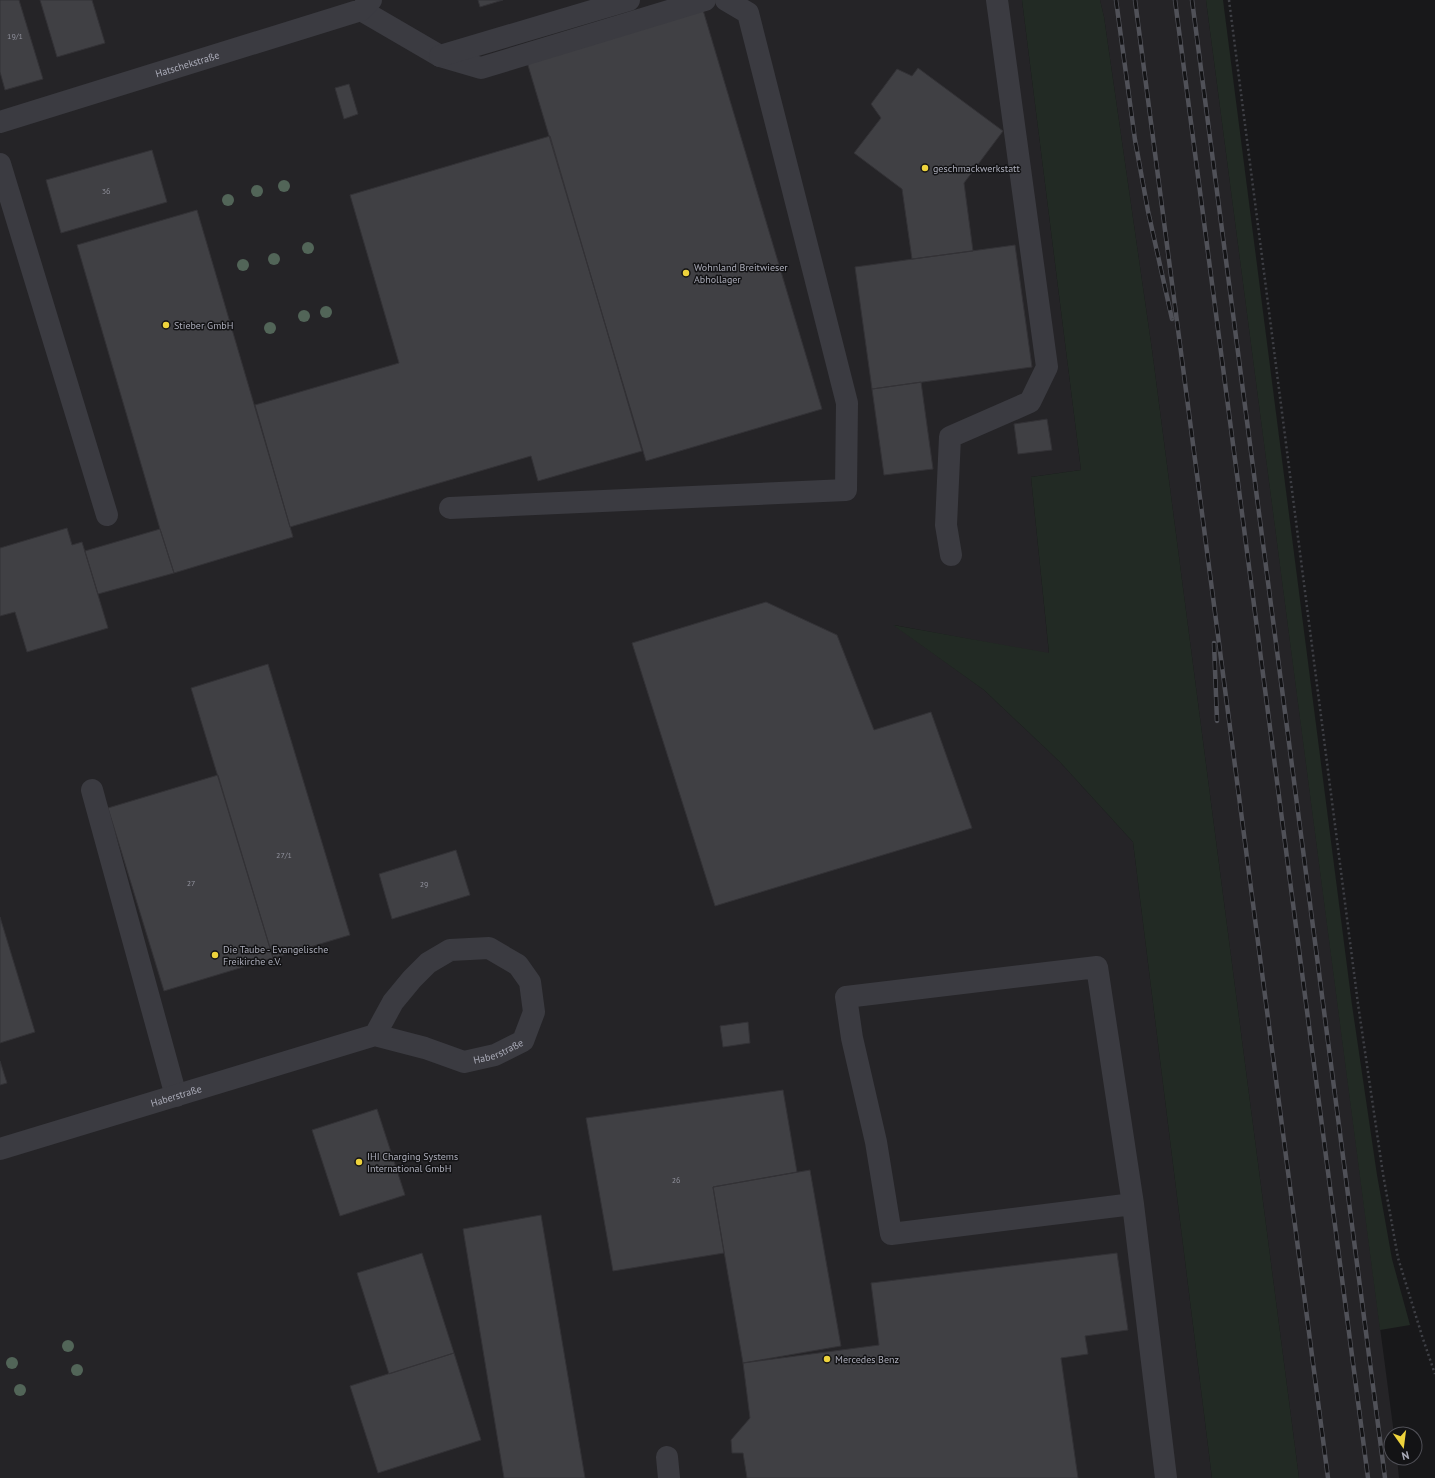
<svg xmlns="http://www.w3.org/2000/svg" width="1435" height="1478" font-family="'PT Sans',sans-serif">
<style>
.built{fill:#252427}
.green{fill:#222a24}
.building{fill:#404044;stroke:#333236}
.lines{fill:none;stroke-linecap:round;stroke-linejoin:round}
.path{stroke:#3f4046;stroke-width:2.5;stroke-dasharray:2 3;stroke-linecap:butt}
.minor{stroke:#3b3b41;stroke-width:22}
.rail-casing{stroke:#505158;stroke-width:4.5}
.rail{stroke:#131315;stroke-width:3;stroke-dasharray:9;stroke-linecap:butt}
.tree{fill:#526558}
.poi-dot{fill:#eed33c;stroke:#131315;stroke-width:1.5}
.labels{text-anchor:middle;stroke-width:3;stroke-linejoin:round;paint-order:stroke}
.number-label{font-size:8px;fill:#90919c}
.street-label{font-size:10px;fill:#abacb9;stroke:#131315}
.poi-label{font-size:10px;fill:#abacb9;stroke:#131315;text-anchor:start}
</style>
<rect width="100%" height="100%" fill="#18181a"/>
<path class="built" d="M0,0H1022L1081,470L1031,477L1049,654L894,625L984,690L1060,762L1133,842L1212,1478H0Z
M1100,0H1206L1394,1434H1391V1458H1397L1399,1478H1299L1152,350L1104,17Z"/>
<path class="green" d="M1022,0H1100L1104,17L1152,350L1299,1478H1212L1133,842L1060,762L984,690L893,625L1049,653L1031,477L1081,470Z
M1206,0H1223L1352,1005L1377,1175L1392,1259L1410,1325L1380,1330Z"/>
<path class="building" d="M0,0H19L43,79L5,90L0,72Z
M40,0H92L105,43L57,57Z
M478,0H503L480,7Z
M703,10L822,409L646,461L527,62Z
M918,68L1003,131L964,183L973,251L912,259L902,189L854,153L881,118L871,104L897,69L912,76Z
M349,84L358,114L344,119L335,88Z
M550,136L642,451L538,481L531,456L290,527L255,405L399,363L350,195Z
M152,150L167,202L61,233L46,180Z
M197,210L293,537L174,573L160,529L77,245Z
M1015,245L1032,367L872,389L855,267Z
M921,382L933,469L884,475L872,389Z
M1047,419L1052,450L1018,454L1014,424Z
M67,528L72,545L82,542L108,628L27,652L15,612L0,616V548Z
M160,529L174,573L98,594L85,551Z
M766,602L837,635L874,730L931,712L972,828L715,906L632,643Z
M268,664L350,935L273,958L191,688Z
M218,775L273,958L164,991L108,808Z
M456,850L470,895L392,919L379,874Z
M0,917L35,1032L0,1043Z
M748,1022L750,1043L723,1047L720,1026Z
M0,1061L7,1083L0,1085Z
M783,1090L797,1172L713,1187L724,1253L613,1271L586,1118Z
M377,1109L405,1195L340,1216L312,1130Z
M810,1170L841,1346L743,1363L713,1187Z
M541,1215L585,1478H504L463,1229Z
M422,1253L454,1353L389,1374L357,1273Z
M1117,1253L1128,1330L1085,1336L1088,1354L1061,1358L1078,1478H747L743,1453H732L731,1440L750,1418L743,1363L879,1345L871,1283Z
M454,1353L481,1440L378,1473L350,1386Z"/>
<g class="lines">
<path class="path" d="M1229,0L1358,1004L1383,1174L1398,1258L1423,1339L1435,1374"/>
<g class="minor">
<path d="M361,10L440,56L481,68L705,0"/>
<path d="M440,56L629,0"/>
<path id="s1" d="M0,122L361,10L371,0"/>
<path d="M0,164L107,515"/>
<path d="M450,508L846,490L847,403L748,13L726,0"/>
<path d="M951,555L946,525L950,437L1030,402L1047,367L997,0"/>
<path d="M92,790L176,1096"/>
<path id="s2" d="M0,1149L375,1035L425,1048L464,1062L495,1055L523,1041L534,1012L530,982L518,965L489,948L450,950L428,963L412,979L393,1002L375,1035"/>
<path d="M1133,1204L891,1234L876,1142L852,1038L846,997L1097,967L1133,1204L1166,1478"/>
<path d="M667,1457L669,1478"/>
</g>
<defs>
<path id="rail" d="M1116,0L1135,140L1148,211L1172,319
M1135,0L1328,1478
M1175,0L1368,1478
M1192,0L1385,1478
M1214,643L1217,721"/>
</defs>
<use href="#rail" class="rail-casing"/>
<use href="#rail" class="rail"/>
</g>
<g class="tree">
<circle cx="284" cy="186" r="6"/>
<circle cx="257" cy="191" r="6"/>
<circle cx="228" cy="200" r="6"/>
<circle cx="308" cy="248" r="6"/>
<circle cx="274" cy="259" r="6"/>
<circle cx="243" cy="265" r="6"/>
<circle cx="326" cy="312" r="6"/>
<circle cx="304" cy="316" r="6"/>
<circle cx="270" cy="328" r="6"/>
<circle cx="68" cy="1346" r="6"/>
<circle cx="12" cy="1363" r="6"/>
<circle cx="77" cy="1370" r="6"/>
<circle cx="20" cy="1390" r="6"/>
</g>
<g class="poi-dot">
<circle cx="925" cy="168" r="4"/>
<circle cx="686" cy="273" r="4"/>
<circle cx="166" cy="325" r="4"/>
<circle cx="215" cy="955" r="4"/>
<circle cx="359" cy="1162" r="4"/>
<circle cx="827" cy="1359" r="4"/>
</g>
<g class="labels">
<g class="number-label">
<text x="15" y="39">19/1</text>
<text x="106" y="194">36</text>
<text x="284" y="858">27/1</text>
<text x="191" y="886">27</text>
<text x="424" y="887">29</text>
<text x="676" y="1183">26</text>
</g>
<g class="street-label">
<text dy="4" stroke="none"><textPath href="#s1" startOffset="196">Hatschekstraße</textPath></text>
<text dy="4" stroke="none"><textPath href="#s2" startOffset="521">Haberstraße</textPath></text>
<text dy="4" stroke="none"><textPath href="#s2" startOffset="184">Haberstraße</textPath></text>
</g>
<g class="poi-label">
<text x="933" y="172">geschmackwerkstatt</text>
<text x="694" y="271">Wohnland Breitwieser<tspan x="694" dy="12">Abhollager</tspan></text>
<text x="174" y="329">Stieber GmbH</text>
<text x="223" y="953">Die Taube - Evangelische<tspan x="223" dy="12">Freikirche e.V.</tspan></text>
<text x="367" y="1160">IHI Charging Systems<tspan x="367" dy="12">International GmbH</tspan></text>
<text x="835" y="1363">Mercedes Benz</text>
</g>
</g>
<g transform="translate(1403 1446) rotate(166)"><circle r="19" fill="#131315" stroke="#505057"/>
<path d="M0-3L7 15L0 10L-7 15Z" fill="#eed33c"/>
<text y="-6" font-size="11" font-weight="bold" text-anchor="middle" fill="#abacb9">N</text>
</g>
</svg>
